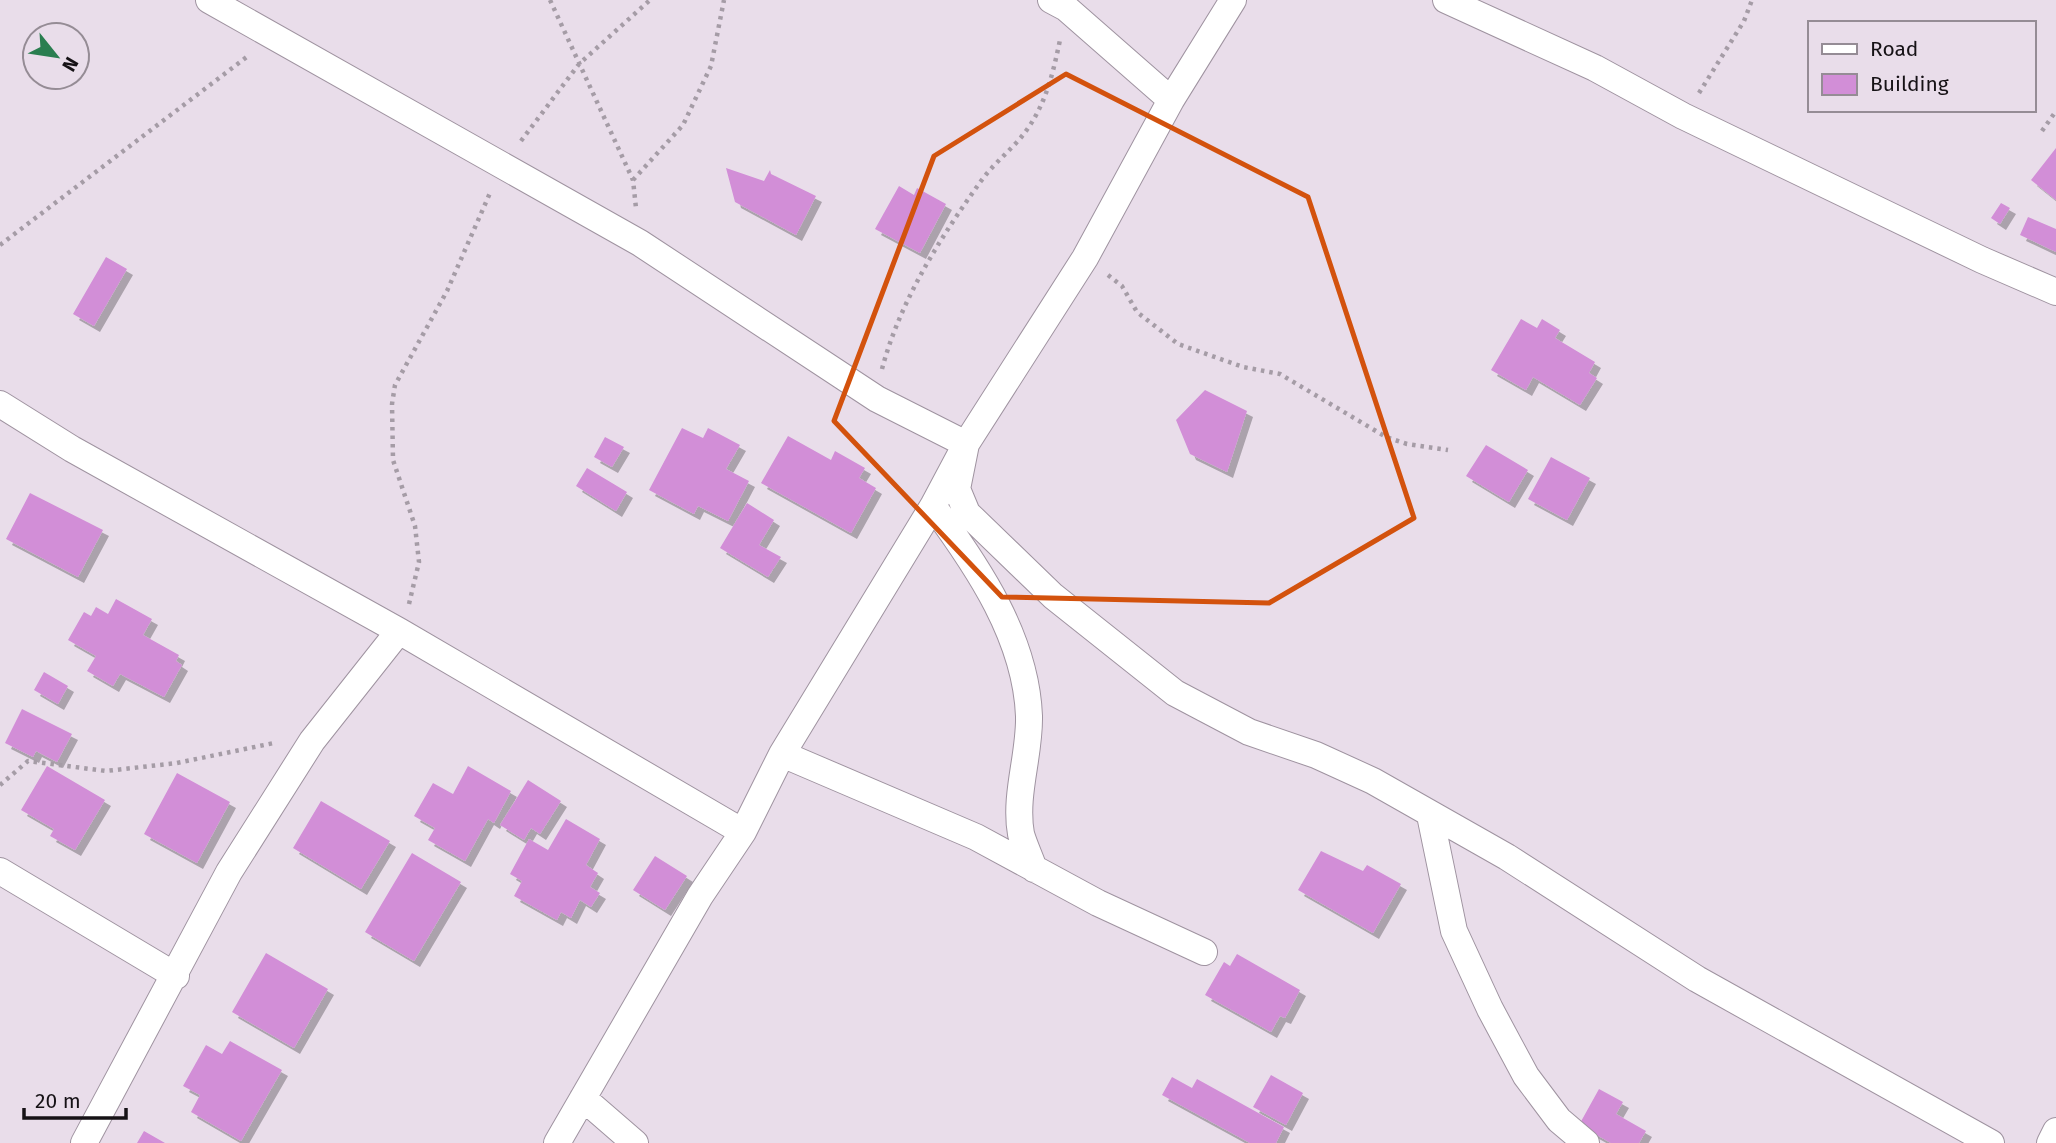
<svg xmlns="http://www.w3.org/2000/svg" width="2056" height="1143" font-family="'Fira Sans',sans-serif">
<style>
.building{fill:#d28ed7;filter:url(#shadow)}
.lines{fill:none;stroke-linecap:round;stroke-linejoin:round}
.minor-casing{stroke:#9f93a0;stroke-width:28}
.path{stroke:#a59ca6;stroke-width:4.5;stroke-dasharray:3.5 5;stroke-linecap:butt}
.minor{stroke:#fff;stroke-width:26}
.marked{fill:none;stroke:#d3520d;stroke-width:5;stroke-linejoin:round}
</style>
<defs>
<filter id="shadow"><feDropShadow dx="6" dy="6" stdDeviation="0" flood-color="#0004"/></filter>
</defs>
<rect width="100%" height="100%" fill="#e9ddea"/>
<path class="building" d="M2056,148V200L2031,180Z
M726,168L764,181L770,170L771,174L816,196L796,235L735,202Z
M899,186L914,195L917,188L946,204L920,253L875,229Z
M2001,203L2010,208L2000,224L1991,218Z
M2028,217L2056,229V252L2020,235Z
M106,257L127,269L94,326L73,314Z
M1521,319L1537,328L1542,319L1560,330L1555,338L1595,362L1589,373L1597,378L1580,405L1533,377L1526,390L1491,370Z
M1205,390L1247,411L1227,472L1190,454L1176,420Z
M682,428L703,438L708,428L740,445L726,469L749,481L728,521L698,506L694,514L649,490Z
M788,436L831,460L835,451L865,468L859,478L876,488L851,533L761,483Z
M605,437L624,447L612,467L594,457Z
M1486,445L1528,470L1509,502L1466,476Z
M1551,457L1590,478L1567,520L1528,499Z
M587,468L627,492L616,511L576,486Z
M30,493L103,530L78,577L6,539Z
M747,503L774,520L759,545L781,557L768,577L720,548Z
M116,599L152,619L143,635L179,655L176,661L182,665L164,697L120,674L113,686L87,671L96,656L68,640L84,612L91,616L96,607L108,614Z
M44,672L68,686L58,704L34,690Z
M22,709L72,734L57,762L36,751L33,757L5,743Z
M47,766L105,800L75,850L50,836L54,829L21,810Z
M468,766L511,791L494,823L488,819L465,861L428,840L435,828L414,816L433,783L453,794Z
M177,773L230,802L197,863L144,834Z
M528,780L561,801L540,834L531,828L524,840L500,825Z
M321,801L390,841L361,889L293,848Z
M566,819L600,839L586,865L598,873L590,887L600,893L591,907L580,900L571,918L561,912L557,920L514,896L522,881L510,874L529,839L548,850Z
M1321,851L1363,871L1367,865L1401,884L1373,933L1298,890Z
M412,853L461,882L414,961L365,932Z
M655,856L687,876L665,910L633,890Z
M266,953L328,989L294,1048L232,1012Z
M1237,954L1300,990L1285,1018L1280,1016L1271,1032L1205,995L1224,962L1230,966Z
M230,1041L282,1070L241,1141L191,1112L200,1095L183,1086L206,1045L222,1054Z
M1271,1075L1303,1093L1286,1125L1253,1107Z
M1172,1077L1192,1088L1197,1079L1284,1127L1276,1143H1250L1162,1095Z
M1599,1089L1623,1102L1616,1114L1646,1131L1639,1143H1611L1579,1125Z
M144,1131L165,1143H137Z"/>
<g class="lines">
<defs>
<path id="minor" d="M209,0L640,243L877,399L966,444L957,489L967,513L1053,596L1175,693L1249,732L1316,755L1373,781L1507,857L1697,979L1991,1143
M1051,0L1066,8L1171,100
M1446,0L1595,68L1683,116L1982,260L2056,292
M0,404L72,449L399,631L743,832
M933,506C978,567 1026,638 1029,716C1030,755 1014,795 1021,834C1024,845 1030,857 1034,869
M782,754L976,837L1098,903L1204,952
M1430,815L1454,931L1490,1009L1526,1076L1559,1120L1586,1143
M0,871L176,976
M583,1098L635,1143
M84,1143L229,872L312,741L399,631
M557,1143L700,896L743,832L782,754L933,506L966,444L1085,258L1171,100L1233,0
M2050,1143L2056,1131"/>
</defs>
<use href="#minor" class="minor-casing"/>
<path class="path" d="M550,0L633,180L636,208
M1699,93L1744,21L1752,0
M2042,131L2056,111
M521,141L579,64L650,0
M633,180L683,125L711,66L724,0
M0,245L248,56
M1108,275L1122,286L1137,312L1178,344L1243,367L1280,374L1386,437L1407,444L1448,450
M882,369C900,301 940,238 981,181C992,166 1005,155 1017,142C1044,112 1052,78 1060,40
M409,604L419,562L415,526L393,460L392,404L395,385L447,291L490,193
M0,785L28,761L106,771L177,763L274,743"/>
<use href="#minor" class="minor"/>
</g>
<path class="marked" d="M1066,74L1308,197L1414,518L1269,603L1002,597L834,421L934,156Z"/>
<rect x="1808" y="21" width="228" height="91" fill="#e9ddea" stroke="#958c95" stroke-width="2"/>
<rect x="1822" y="44" width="35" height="10" fill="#ffffff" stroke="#958c95" stroke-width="2"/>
<text x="1870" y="56" font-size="21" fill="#161216">Road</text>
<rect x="1822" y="74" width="35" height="21" fill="#d28ed7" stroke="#958c95" stroke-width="2"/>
<text x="1870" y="91" font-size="21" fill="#161216">Building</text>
<g transform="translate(56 56) rotate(120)"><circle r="33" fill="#e9ddea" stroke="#958c95" stroke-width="2"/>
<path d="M0-5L12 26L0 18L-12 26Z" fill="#2a7e50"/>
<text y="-10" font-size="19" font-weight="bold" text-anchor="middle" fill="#161216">N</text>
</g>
<path d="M24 1108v10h102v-10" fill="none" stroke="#161216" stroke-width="3.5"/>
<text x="35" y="1108" font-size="21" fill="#161216" stroke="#e9ddea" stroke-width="5" paint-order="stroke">20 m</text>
</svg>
